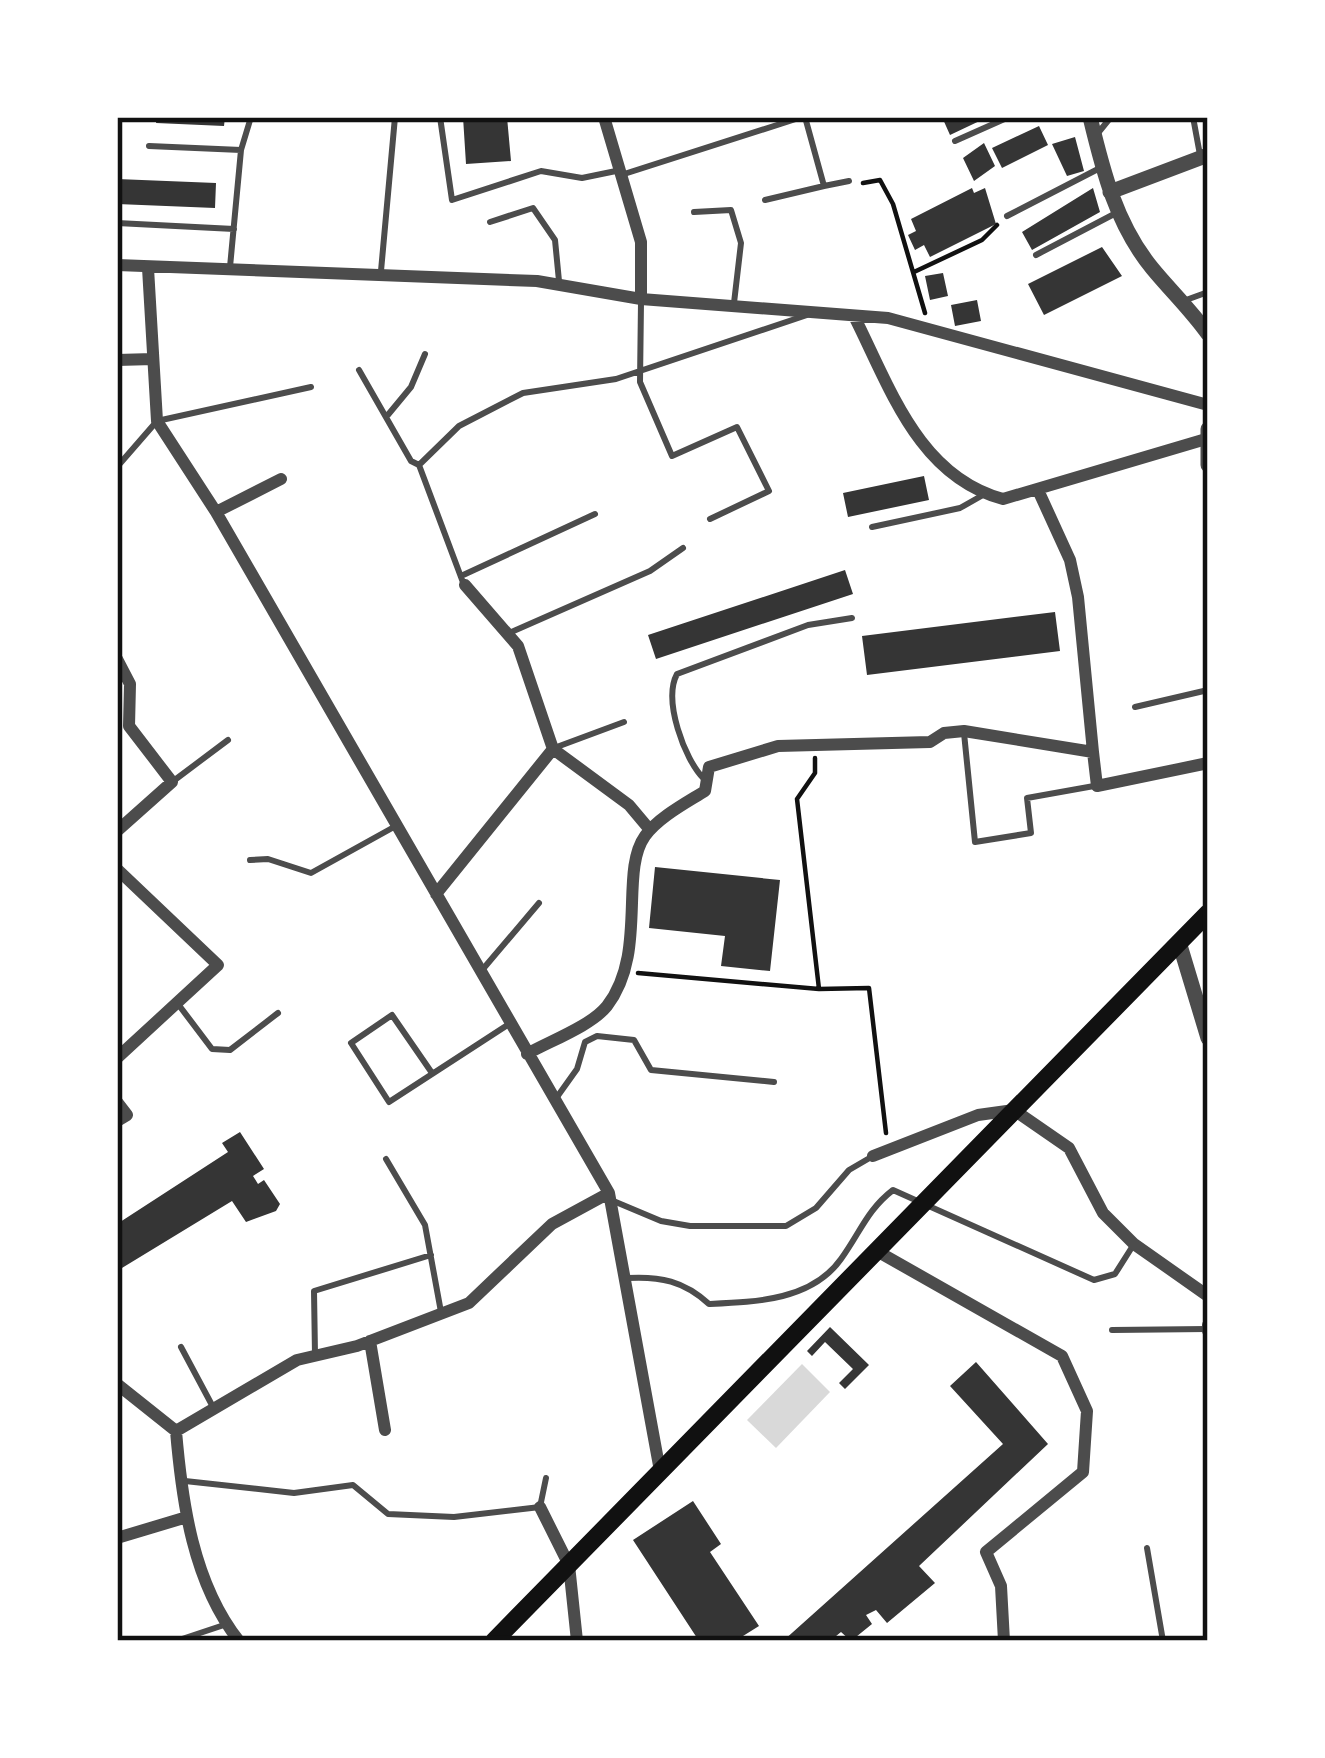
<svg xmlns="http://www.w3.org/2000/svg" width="1325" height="1758" font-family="'Work Sans',sans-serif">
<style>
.water{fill:#d9d9d9}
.building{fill:#353535}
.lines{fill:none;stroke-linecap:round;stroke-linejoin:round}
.path{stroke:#111;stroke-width:4.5}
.service{stroke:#4c4c4c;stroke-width:6}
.minor{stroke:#4c4c4c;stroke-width:12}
.tertiary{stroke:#4c4c4c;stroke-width:15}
.primary{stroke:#111;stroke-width:18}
.neatline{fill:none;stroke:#111;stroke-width:4.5}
</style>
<rect width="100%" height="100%" fill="#fff"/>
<path class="water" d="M802,1364L830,1392L776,1448L747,1420Z"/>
<path class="building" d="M157,117H225L224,126L156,123Z
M463,117H507L511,161L466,164Z
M942,117H988L950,135Z
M1039,126L1048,145L1002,168L992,148Z
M1075,137L1084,171L1067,176L1052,144Z
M984,143L995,166L974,181L963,158Z
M117,179L216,183L215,208L117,204Z
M972,188L974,193L985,188L996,224L930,257L924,245L915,250L908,235L916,231L911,219Z
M1093,188L1100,212L1032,250L1022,232Z
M1102,247L1122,276L1044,315L1028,284Z
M943,273L948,296L930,300L925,276Z
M977,300L981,321L955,326L951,305Z
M924,476L929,500L848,517L843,493Z
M845,570L853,594L656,659L648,635Z
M1055,612L1060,651L867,675L862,636Z
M655,867L780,880L770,971L721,966L725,936L649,928Z
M240,1132L264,1169L253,1176L258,1184L264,1180L280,1204L276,1211L246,1222L232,1201L117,1271V1224L228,1152L222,1143Z
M830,1327L869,1365L845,1389L839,1383L853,1369L825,1342L812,1356L807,1351Z
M976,1362L1048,1444L919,1566L935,1583L887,1623L876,1610L866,1615L872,1624L851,1641L841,1632L830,1641H783L1003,1444L950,1386Z
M693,1501L721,1544L710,1552L759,1626L735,1641H699L633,1540Z"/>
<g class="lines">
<path class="path" d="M863,183L880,180L893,204L925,313
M914,272L982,240L997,225
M638,973L819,989L797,799L815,773V758
M819,989L869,988L886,1133"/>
<path class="service" d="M440,117L452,200L541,171L582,178L616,171
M1193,117L1200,155
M1098,133L1111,117
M955,141L1009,117
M149,146L241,150
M621,175L802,117
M824,186L849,181
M765,200L824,186L805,117
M694,212L731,210L741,243L734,303
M1007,216L1100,168
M490,222L533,208L555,240L559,281
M117,223L234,229
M1036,255L1118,212
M230,267L241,150L251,117
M381,271L395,117
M1186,300L1208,292
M641,302L640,382L672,456L737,427L769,491L710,519
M359,370L411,461L419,465
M387,416L411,387L425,354
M117,467L157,421L311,387
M872,527L960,508L983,495
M461,576L595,514
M464,585L419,465L459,426L523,393L616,379L807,315
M509,633L650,571L683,548
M1135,707L1208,690
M964,733L975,842L1031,833L1027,798L1094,786
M554,748L624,722
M704,779C684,759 663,700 677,674L808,625L852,618
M172,782L228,740
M250,860L268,859L311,873L394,827
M483,969L539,903
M178,1004L212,1049L230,1050L278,1013
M432,1073L392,1015L351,1043L389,1102L509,1024
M557,1097L577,1069L585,1042L597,1036L634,1040L651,1070L774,1082
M386,1159L425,1225L441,1312
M611,1200L661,1221L690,1226H786L816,1208L849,1170L873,1156
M627,1278C660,1276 684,1281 709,1304C757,1302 812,1300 841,1259C860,1233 867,1210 893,1190L1094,1280L1115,1274L1134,1244
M1112,1330L1207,1329
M181,1347L213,1407
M315,1355L314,1291L431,1255
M185,1481L294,1493L353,1485L388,1514L454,1517L540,1507L546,1478
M1147,1548L1163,1641
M176,1641L224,1625"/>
<path class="minor" d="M604,117L641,242V299
M117,265L537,281L641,299L888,318L1208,405
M148,268L157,421L216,512L609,1193L660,1471
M854,316C890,387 918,476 1003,499L1206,439
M117,360L153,359
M1038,490L1070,560L1078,597L1093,752
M216,512L281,479
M465,585L518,646L553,749
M117,659L130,684L129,726L172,782L117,831
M117,869L218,965L117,1058
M436,894L553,749L629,805L650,830
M527,1054C550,1041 591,1026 607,1006C648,953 619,872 645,836C659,817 686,803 705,791L709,767L778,746L930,742L944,733L964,731L1093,752L1097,786L1208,763
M117,1102L127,1115L117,1121
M873,1156L978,1115L1014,1110L1069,1148L1103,1213L1134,1244L1208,1296
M875,1250L1062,1356L1087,1411L1083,1472L986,1552L1001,1586L1004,1641
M1208,1325V1331
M370,1341L385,1430
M117,1384L176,1431C182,1502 193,1583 239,1641
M176,1431L297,1360L357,1346L469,1303L552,1224L609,1193
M540,1507L569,1565L577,1641
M117,1538L187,1517"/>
<path class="tertiary" d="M1090,117C1103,171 1116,224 1152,268C1170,290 1191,310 1208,334
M1110,192L1208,155
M1208,429V465
M1179,942L1208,1038"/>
<path class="primary" d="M494,1641L1208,913"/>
</g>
<rect width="1325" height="1758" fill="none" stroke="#ffffff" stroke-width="240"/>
<rect x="120" y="120" width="1085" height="1518" class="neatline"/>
</svg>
